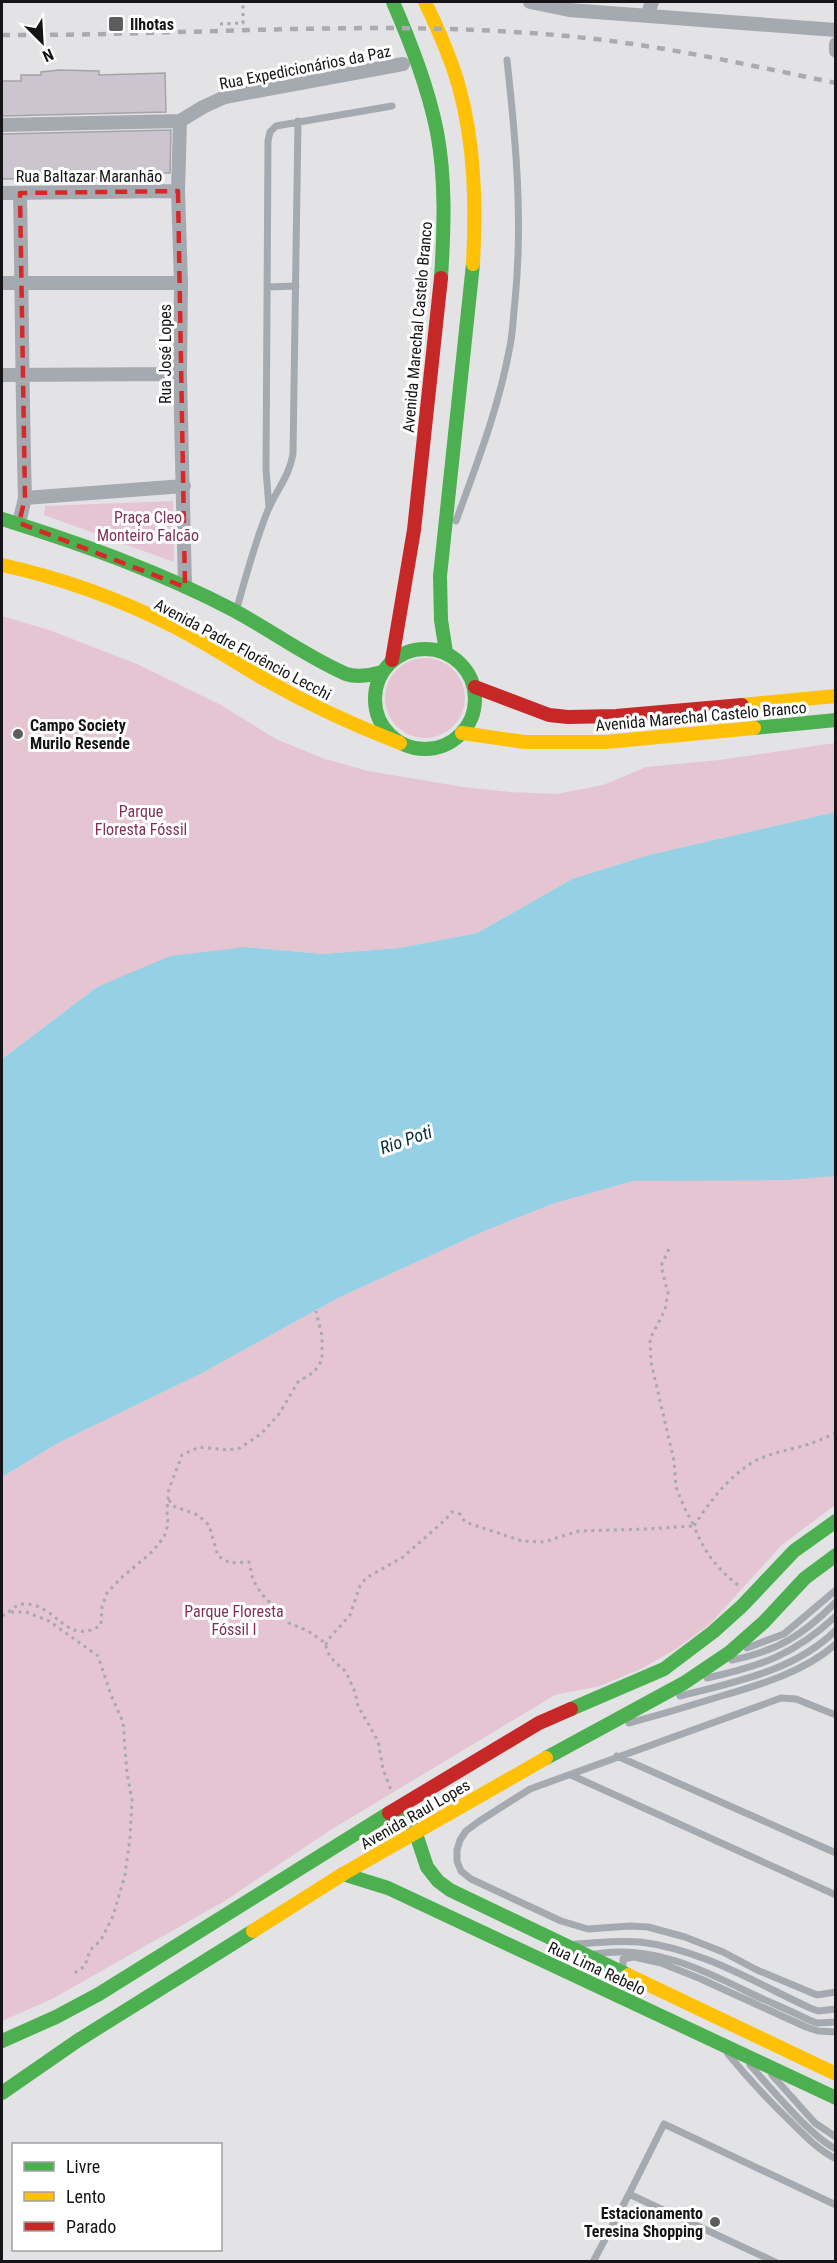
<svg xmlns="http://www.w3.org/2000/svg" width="837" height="2263" font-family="'Roboto Condensed',sans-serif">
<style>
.green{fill:#e5c5d2}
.water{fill:#95d0e4}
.building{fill:#ccc4ce;stroke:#a4a3a5;stroke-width:1.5}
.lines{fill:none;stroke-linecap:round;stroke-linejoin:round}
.path{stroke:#a7a9ae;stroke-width:3;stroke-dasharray:3 4.5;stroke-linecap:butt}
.lane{stroke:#a5aab1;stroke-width:7}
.street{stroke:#a5aab1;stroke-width:14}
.fast{stroke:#4caf50;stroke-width:14}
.slow{stroke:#ffc107;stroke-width:14}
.jam{stroke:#c62828;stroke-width:14}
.rail{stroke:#a9acaf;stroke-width:4.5;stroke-dasharray:8 8;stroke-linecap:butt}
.marked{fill:none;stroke:#d62828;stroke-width:4.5;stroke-dasharray:12 8;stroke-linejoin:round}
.poi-dot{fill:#5d5d5f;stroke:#fff;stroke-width:2}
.labels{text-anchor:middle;stroke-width:6;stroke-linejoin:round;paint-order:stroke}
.poi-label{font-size:16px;font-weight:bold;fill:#151517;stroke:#fff;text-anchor:start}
.street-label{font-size:16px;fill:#151517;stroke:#fff}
.park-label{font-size:16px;fill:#813057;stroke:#fff}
.water-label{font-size:18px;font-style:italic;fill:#07303c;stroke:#fff}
</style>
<rect width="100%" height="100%" fill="#e3e3e5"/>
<path class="green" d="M173,501L174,562L44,515L45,506Z
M2,616L49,630L137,664L221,705L276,739L322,758L368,771L463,787L510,792L557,794L603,785L646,767L719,760L835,743V812L649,855L572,879L477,933L399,948L323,954L246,947L97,987L2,1059Z
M385 698a40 40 0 1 1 80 0a40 40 0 1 1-80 0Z
M835,1174V1505L782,1545L710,1624L676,1649L641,1669L600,1686L555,1695L329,1831L223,1902L52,1999L2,2021V1477L58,1443L200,1374L340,1297L482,1232L552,1204L633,1181Z"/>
<path class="water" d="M835,812V1176L785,1180L633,1181L552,1204L482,1232L340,1297L200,1374L58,1443L2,1477V1059L97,987L170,956L246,947L323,954L399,948L477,933L572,879L649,855Z"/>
<path class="building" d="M59,70L99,71V75L165,73L166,112L2,116V81H21V75H41V72Z
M171,130L170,173H141V175L101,176V178L2,179V134Z"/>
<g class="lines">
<path class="path" d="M220,24L243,23V2
M169,1500L173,1506L198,1515L209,1525L218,1556L230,1563L249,1562L253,1580L261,1593L289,1623L308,1631L324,1642L330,1657L346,1672L355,1692L358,1706L378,1741L383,1769L391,1790
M738,1585C717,1569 703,1550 694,1526C709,1502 730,1475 755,1461C772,1452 791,1450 809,1444C818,1441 827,1437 836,1433
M11,1612H26L49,1621L98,1656L111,1695L123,1722L127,1773L132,1800L130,1838L125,1875L113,1916L101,1940L90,1950L85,1966L73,1974
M2,1616C11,1612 15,1603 26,1604C58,1605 66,1647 101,1625L102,1606L107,1593L120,1579L153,1551L164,1537L168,1525L167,1510L169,1489L182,1455L199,1447L228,1450L240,1448L262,1433L279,1414L298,1382L314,1372L322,1360V1336L316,1311
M326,1645L327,1641L350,1615L360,1586L366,1578L403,1557L444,1521L452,1512L460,1514L465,1522L522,1541L544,1542L579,1531L647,1529L694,1526L684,1507L676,1487L674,1461L651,1362L650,1339L665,1310L668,1293L661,1266L670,1247"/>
<path class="lane" d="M267,287L296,286
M269,508L266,469L268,141L270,132L276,126L392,106
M456,521C476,466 498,410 509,351C513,335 513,318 515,301C523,219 516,142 507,60
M237,608C246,575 255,542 268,510C277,489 289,477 293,454L298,121
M747,1648L784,1634L836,1590
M732,1660C778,1651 803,1635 836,1602
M707,1678C761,1666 794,1655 836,1616
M680,1696C734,1682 795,1671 836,1630
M836,1715L796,1699L781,1698L530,1789L478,1822L466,1831L460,1840L457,1850V1861L461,1871L471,1879L561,1921L588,1929L630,1926L648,1927L685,1937L723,1952L757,1970L817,1995L836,1992
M629,1723C659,1715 689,1706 718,1697C759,1685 803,1673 836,1644
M617,1756L836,1853
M571,1775L836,1895
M576,1944C597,1943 619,1940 640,1942C701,1949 756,1983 810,2008L818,2011L836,2009
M595,1954C652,1945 700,1968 750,1993C769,2002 789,2010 809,2020L817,2023L836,2022
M623,1968V1959L634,1957L661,1963L701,1979L806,2027L818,2031L836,2032
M728,2054C747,2077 767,2099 789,2120C803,2134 817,2149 836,2159
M750,2065C770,2087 811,2137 836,2149
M772,2075L815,2123L836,2137
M593,2262L629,2194
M775,2262L629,2194L664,2124L836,2205"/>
<path class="street" d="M530,2L569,10L836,30
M647,16L652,2
M836,44V51
M180,121L178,191L181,283L180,374L185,587
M2,125L180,121L203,107L225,97L403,64
M2,193L178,191
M20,193C22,294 22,396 25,498
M2,283H181
M2,375L180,374
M19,523L25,498L184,486"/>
<path class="fast" d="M393,2C411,44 428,87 437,132C446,180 444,230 441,278
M2,519C82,544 161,572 235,611C272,631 307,657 346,674C358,678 371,675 382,672
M375 699a50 50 0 1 1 100 0a50 50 0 1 1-100 0Z
M446,652L441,620L440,576L473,264
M754,728L836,720
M571,1709L664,1669L713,1632L742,1606L794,1551L836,1521
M546,1758L684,1683L730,1652L764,1622L805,1578L836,1555
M401,1807L416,1834L427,1867L438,1881L450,1890L628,1975
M343,1874L388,1888L836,2098
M2,2041L56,2017L99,1994L389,1813
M2,2093L77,2041L253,1931"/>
<path class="slow" d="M425,2C438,29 451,58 459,87C475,145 476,204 473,264
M2,565C62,578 119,599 173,626C204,642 234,661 264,679C308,704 353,725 400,743
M742,705L836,696
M462,733L524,742H606L754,728
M253,1931L343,1874L546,1758
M628,1975L836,2074"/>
<path class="jam" d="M392,660L414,530L441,278
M475,687L549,715L568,717L616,716L742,705
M389,1813L539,1723L571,1709"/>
<path class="rail" d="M2,35C196,36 392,17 586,38C670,47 753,66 836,83"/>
</g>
<path class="marked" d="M178,191L185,587L19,523L25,498L20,193Z"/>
<g class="poi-dot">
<rect x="108" y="16" width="16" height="16" rx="3"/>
<circle cx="18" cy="734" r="6"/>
<circle cx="715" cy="2222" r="6"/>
</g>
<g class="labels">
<g class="poi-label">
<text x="130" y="30">Ilhotas</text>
<text x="30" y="731">Campo Society<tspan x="30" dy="18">Murilo Resende</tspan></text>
<text x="703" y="2219" text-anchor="end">Estacionamento<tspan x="703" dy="18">Teresina Shopping</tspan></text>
</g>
<g class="street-label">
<text transform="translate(305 67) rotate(-11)" y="6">Rua Expedicionários da Paz</text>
<text x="89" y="182">Rua Baltazar Maranhão</text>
<text transform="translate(417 327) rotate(-85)" y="6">Avenida Marechal Castelo Branco</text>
<text transform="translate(165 354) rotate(-90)" y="6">Rua José Lopes</text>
<text transform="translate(243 649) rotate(28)" y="6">Avenida Padre Florêncio Lecchi</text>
<text transform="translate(701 716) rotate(-5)" y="6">Avenida Marechal Castelo Branco</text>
<text transform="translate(415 1814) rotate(-30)" y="6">Avenida Raul Lopes</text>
<text transform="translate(597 1968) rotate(25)" y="6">Rua Lima Rebelo</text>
</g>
<g class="park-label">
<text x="148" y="523">Praça Cleo<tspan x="148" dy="18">Monteiro Falcão</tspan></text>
<text x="141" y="817">Parque<tspan x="141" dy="18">Floresta Fóssil</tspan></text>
<text x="234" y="1617">Parque Floresta<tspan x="234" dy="18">Fóssil I</tspan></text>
</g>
<g class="water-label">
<text transform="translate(406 1140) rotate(-19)" y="6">Rio Poti</text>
</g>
</g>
<rect width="837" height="2263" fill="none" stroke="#151517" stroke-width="6"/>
<rect x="12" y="2143" width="210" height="108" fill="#ffffff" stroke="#a1a1a2" stroke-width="1.5"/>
<rect x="24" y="2162" width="30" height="9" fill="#4caf50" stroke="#a1a1a2" stroke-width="1.5"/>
<text x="66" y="2173" font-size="18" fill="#151517">Livre</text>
<rect x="24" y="2192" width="30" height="9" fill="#ffc107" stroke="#a1a1a2" stroke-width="1.5"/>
<text x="66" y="2203" font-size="18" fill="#151517">Lento</text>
<rect x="24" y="2222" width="30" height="9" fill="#c62828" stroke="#a1a1a2" stroke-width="1.5"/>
<text x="66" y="2233" font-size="18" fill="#151517">Parado</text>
<g transform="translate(42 42) rotate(156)" stroke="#ffffff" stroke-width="4.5" paint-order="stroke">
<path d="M0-4.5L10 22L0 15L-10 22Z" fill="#151517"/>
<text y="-9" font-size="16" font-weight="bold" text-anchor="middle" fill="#151517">N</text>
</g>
</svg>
